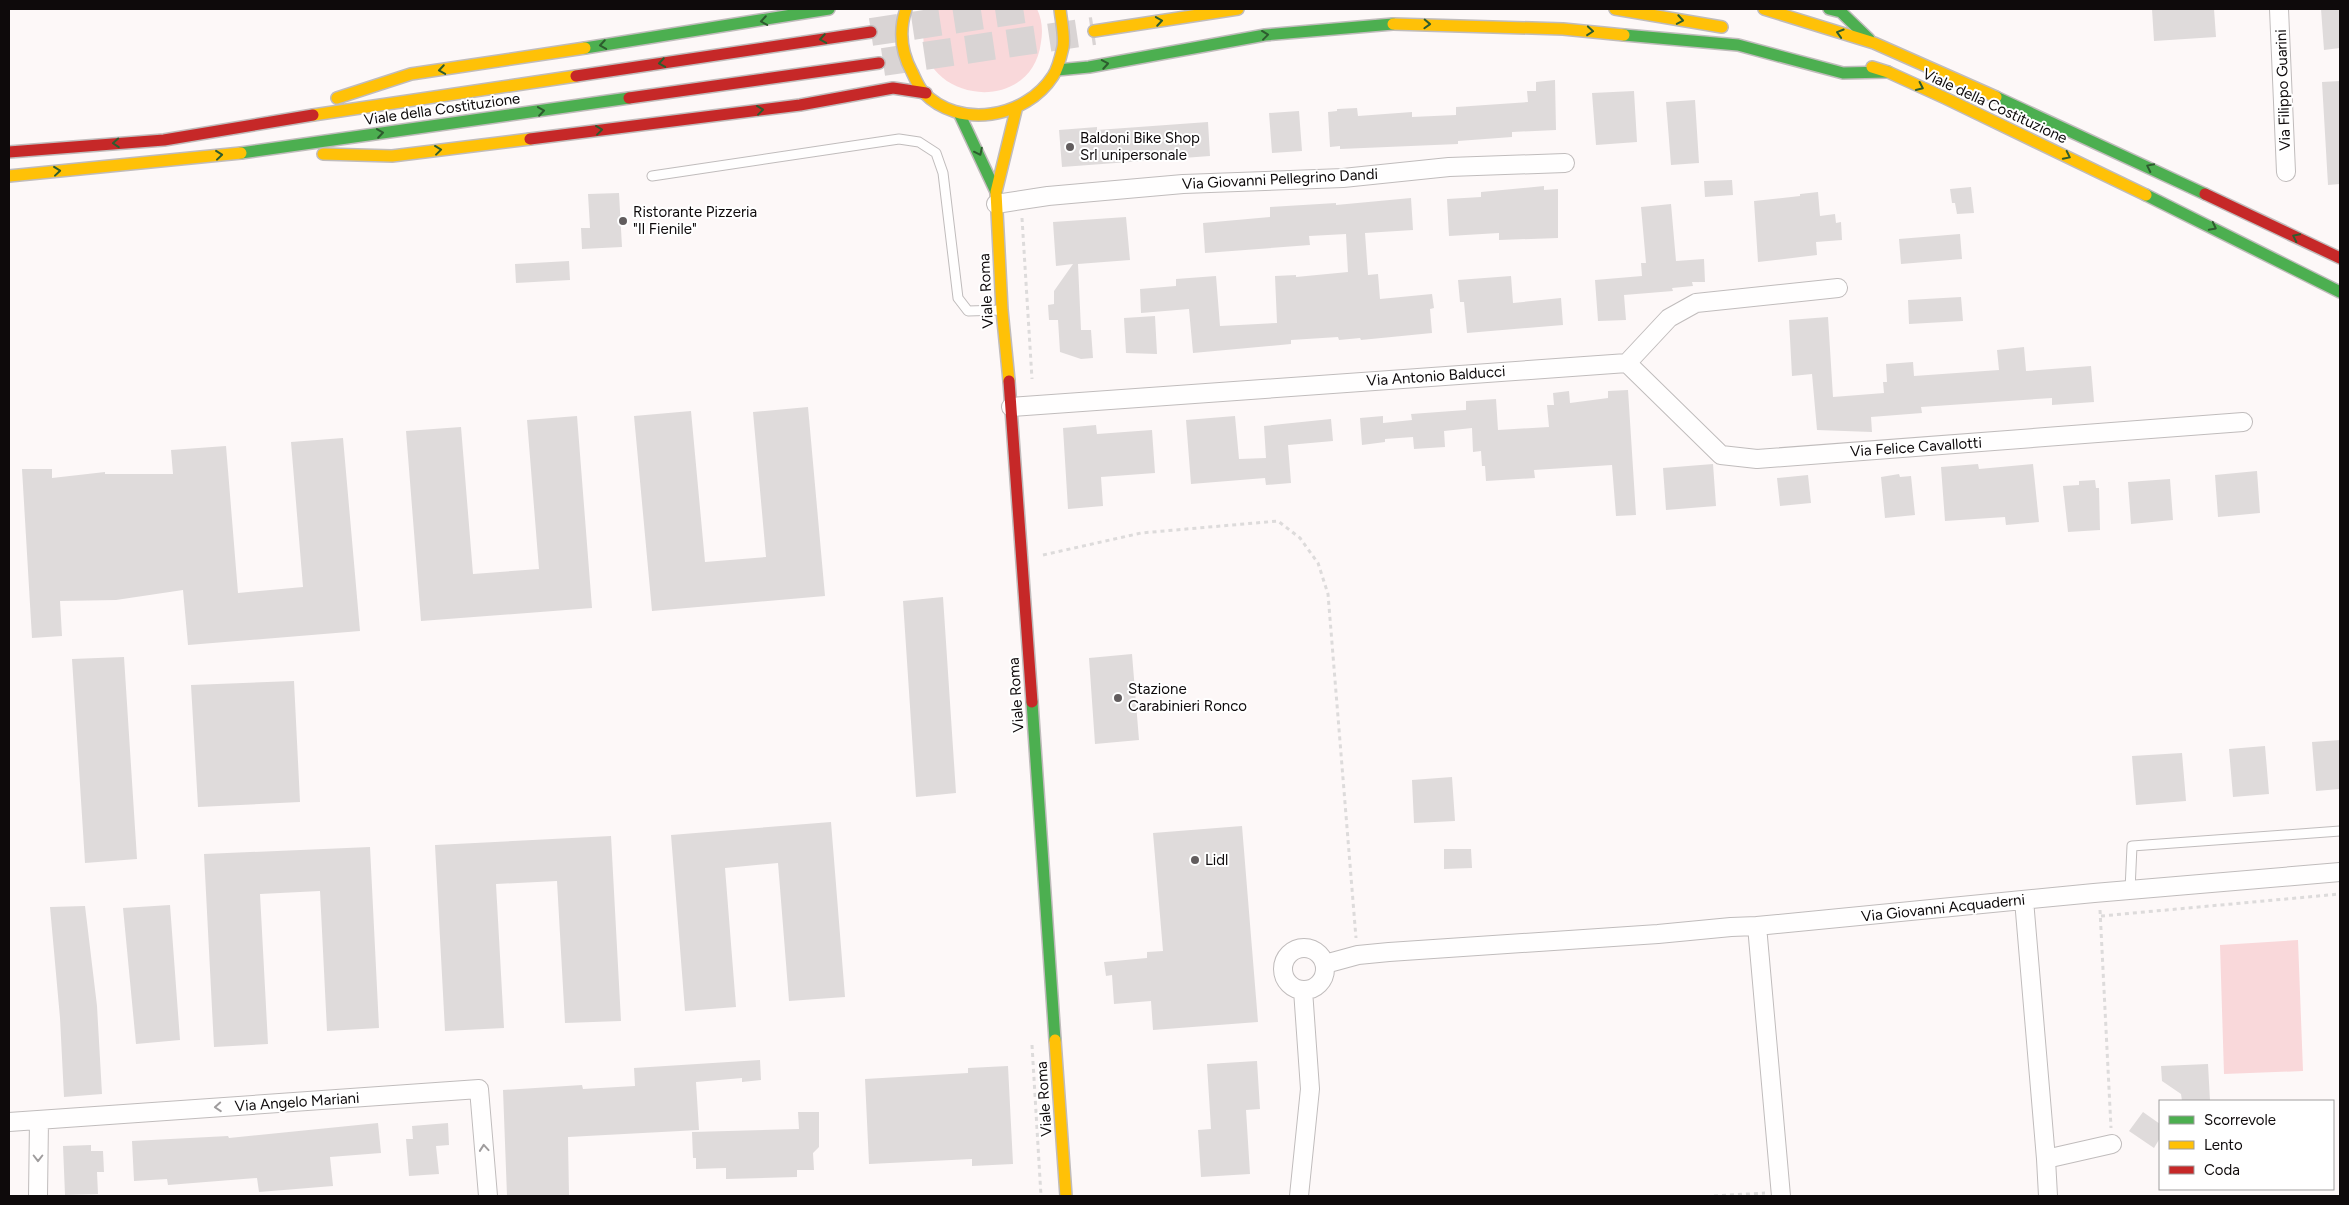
<svg xmlns="http://www.w3.org/2000/svg" width="2349" height="1205" font-family="Figtree,sans-serif">
<style>
.green{fill:#f9d8da}
.building{fill:#dfdbdb}
.lines{fill:none;stroke-linecap:round;stroke-linejoin:round}
.highway-tunnel{stroke:#d9d4d4;stroke-width:28;stroke-dasharray:28 14;stroke-linecap:butt}
.lane-casing{stroke:#c0bcbc;stroke-width:11}
.street-casing{stroke:#c0bcbc;stroke-width:20}
.fast-casing{stroke:#c0bcbc;stroke-width:14}
.slow-casing{stroke:#c0bcbc;stroke-width:14}
.jam-casing{stroke:#c0bcbc;stroke-width:14}
.path{stroke:#dddbdb;stroke-width:3;stroke-dasharray:4 4;stroke-linecap:butt}
.lane{stroke:#fffefe;stroke-width:9}
.street{stroke:#fffefe;stroke-width:18}
.fast{stroke:#4caf50;stroke-width:11}
.slow{stroke:#ffc107;stroke-width:11}
.jam{stroke:#c62828;stroke-width:11}
.oneway{stroke:#2d5c2e}
.oneway2{stroke:#9f9c9d}
.poi-dot{fill:#625d5e;stroke:#fff;stroke-width:2}
.labels{text-anchor:middle;stroke-width:4;stroke-linejoin:round;paint-order:stroke}
.street-label{font-size:15px;fill:#0e0a0b;stroke:#fff}
.poi-label{font-size:15px;fill:#0e0a0b;stroke:#fff;text-anchor:start}
</style>
<rect width="100%" height="100%" fill="#fdf8f8"/>
<path class="green" d="M929,9H1037C1042,19 1043,31 1041,42C1032,119 913,102 924,27C924,21 927,15 929,9Z
M2298,940L2303,1071L2224,1074L2220,945Z"/>
<path class="building" d="M2152,9H2214L2216,37L2154,41Z
M2321,9H2340V48L2324,50Z
M1555,80L1556,130L1512,132V137L1458,141V144L1340,149V146L1330,147L1328,112L1337,111V109L1357,108L1358,116L1412,112V117L1456,115V107L1528,102L1527,91H1536V82Z
M2340,81V184L2328,185L2322,82Z
M1634,91L1637,142L1596,145L1592,93Z
M1695,100L1699,163L1671,165L1666,102Z
M1299,111L1302,151L1272,153L1269,113Z
M1208,122L1210,156L1062,167L1059,130L1097,127V130Z
M1732,180L1733,195L1705,197L1704,181Z
M1544,186V190L1558,189V238L1499,240V233L1449,236L1447,199L1481,197V192Z
M1971,187L1974,213L1957,214L1955,203H1952L1950,189Z
M1818,192L1820,216L1835,214L1836,223L1841,222L1842,240L1816,242L1817,255L1758,262L1754,201L1800,196V194Z
M619,193L622,247L582,249L581,228H590L588,194Z
M1411,198L1413,230L1365,233L1368,275L1378,274L1380,299L1432,294L1434,308L1430,309L1432,333L1361,340L1360,338L1339,340L1338,337L1291,340V344L1193,353L1189,309L1141,313L1140,289L1176,286V279L1216,276L1220,326L1277,323L1275,276L1296,275V277L1348,272L1346,234L1309,236L1310,245L1205,253L1203,223L1270,217V207L1336,203V205Z
M1671,204L1676,261L1704,259L1705,282H1692L1693,286L1672,288L1673,291L1624,295L1626,320L1598,321L1595,280L1642,276L1641,263H1646L1641,207Z
M1126,217L1130,260L1078,264L1081,330H1091L1093,358L1081,359L1060,352L1058,320H1049L1048,305L1054,304V291L1073,264L1056,266L1053,222Z
M1960,234L1962,259L1901,264L1899,239Z
M569,261L570,280L516,283L515,264Z
M1511,276L1513,303L1561,298L1563,325L1467,333L1464,302H1460L1458,280Z
M1961,297L1963,321L1909,324L1908,300Z
M1155,316L1157,354L1126,353L1124,318Z
M1828,317L1833,397L1884,393L1883,382H1887L1886,364L1913,362L1914,376L1999,370L1997,350L2024,347L2026,371L2091,366L2094,402L2052,405V398L1921,407L1922,413L1871,417L1872,432L1817,430L1812,374L1792,376L1789,320Z
M1628,390L1636,515L1616,516L1612,465L1534,470L1535,478L1486,481L1485,466H1482L1481,451L1473,452L1472,428L1444,431L1445,447L1414,449L1413,437L1385,439V442L1362,445L1360,418L1383,416V423L1412,420L1411,414L1466,410V401L1496,399L1498,430L1549,427L1547,405H1554L1553,393L1569,391L1570,403L1608,398V391Z
M808,407L825,596L652,611L634,416L691,411L705,562L766,557L753,412Z
M577,416L592,608L421,621L406,431L461,427L473,574L539,569L527,420Z
M1235,416L1239,459L1266,458L1264,426L1331,419L1333,441L1288,445L1291,483L1266,485L1265,478L1191,484L1186,420Z
M1096,425L1097,434L1152,430L1155,473L1101,477L1103,506L1068,509L1063,428Z
M343,438L360,631L188,645L183,590L116,600L60,601L62,636L32,638L22,469H52V478L105,472V474H173L171,450L226,446L238,593L303,587L291,442Z
M1713,464L1716,506L1666,510L1663,468Z
M1978,464L1979,469L2033,464L2039,522L2006,525L2005,517L1945,521L1941,467Z
M2257,471L2260,513L2218,517L2215,475Z
M1899,474L1900,477L1911,476L1915,515L1885,518L1881,477Z
M1808,475L1811,503L1780,506L1777,478Z
M2170,479L2173,520L2131,524L2128,482Z
M2095,480L2096,488H2099L2100,530L2068,532L2063,486L2079,485V481Z
M943,597L956,793L916,797L903,601Z
M1132,654L1139,740L1095,744L1089,658Z
M124,657L137,859L85,863L72,659Z
M294,681L300,802L198,807L191,685Z
M2340,740V789L2316,791L2312,742Z
M2265,746L2269,794L2233,797L2229,749Z
M2182,753L2186,801L2136,805L2132,756Z
M1452,777L1455,821L1414,823L1412,780Z
M831,822L845,997L789,1001L778,863L725,868L736,1007L685,1011L671,835Z
M1242,826L1258,1022L1153,1030L1151,1001L1114,1004L1112,975L1106,976L1104,962L1147,958V952L1163,951L1153,833Z
M611,836L621,1021L565,1023L557,881L496,884L504,1028L445,1031L435,845Z
M370,847L379,1028L327,1031L320,891L260,894L268,1044L214,1047L204,854Z
M1444,849H1471L1472,868L1444,869Z
M170,905L180,1040L136,1044L123,908Z
M85,906L97,1006L102,1094L64,1097L60,1018L50,907Z
M760,1060L761,1080L742,1082V1078L696,1082L699,1130L568,1137L569,1196H507L503,1090L582,1085L583,1089L635,1086L634,1068Z
M1257,1061L1260,1109L1246,1110L1250,1174L1201,1177L1198,1130L1211,1129L1207,1064Z
M2208,1064L2210,1101H2182L2181,1094L2162,1081L2161,1066Z
M1008,1066L1013,1164L972,1166V1159L869,1164L865,1079L968,1073V1068Z
M798,1112H819V1147L813,1153L814,1170H797V1177L726,1179V1168L696,1169V1158H693L692,1132L799,1129Z
M2143,1112L2160,1124V1138L2154,1148L2129,1131Z
M378,1123L381,1153L330,1157L333,1186L259,1192L257,1178L168,1185L167,1179L134,1181L132,1141L228,1136L229,1138Z
M448,1123L449,1145L436,1146L439,1174L409,1176L406,1139H413L412,1126Z
M91,1145V1151H103L104,1172H97L98,1194L65,1195L63,1146Z"/>
<g class="lines">
<path class="highway-tunnel" d="M871,32L1025,9
M883,62L1094,31"/>
<defs>
<path id="lane" d="M652,176L899,139L919,142L936,153L943,173L958,298L968,311L1001,310
M2130,890L2132,846L2340,831"/>
<path id="street" d="M2279,9L2286,172
M996,204L1048,196L1183,184L1343,178L1449,167L1565,163
M1627,363L1721,455L1757,459L2243,422
M1011,407L1627,363L1669,318L1696,303L1838,288
M2024,900L2046,1159
M1757,926L2094,893L2340,872
M1283 969a21 21 0 1 1 42 0a21 21 0 1 1-42 0Z
M1325,964L1358,955L1389,952L1658,934L1731,927L1757,926L1781,1196
M9,1122L479,1089L488,1196
M38,1196L39,1120
M1299,1196L1310,1089L1303,990
M2048,1196L2046,1159L2112,1144"/>
<path id="fast" d="M1829,9L1841,12L1869,39
M1624,35L1738,45L1843,73L1888,72
M585,48L829,9
M1057,70L1089,67L1265,35L1393,24
M1996,97L2205,194
M959,113L996,192
M241,153L629,98
M2146,195L2340,292
M1032,702L1055,1040"/>
<path id="slow" d="M906,9C899,30 901,52 912,72C915,78 918,86 923,92C959,130 1026,118 1053,76C1058,69 1061,56 1063,47C1065,36 1061,20 1060,9
M1615,9L1722,27
M1764,9L1874,43L1996,97
M1393,24L1563,29L1624,35
M1094,31L1238,9
M1872,67L1888,72L1945,98L2146,195
M337,98L411,74L585,48
M313,115L576,76
M323,154L392,156L530,139
M9,176L241,153
M1009,381L1002,310L996,192L1016,110
M1055,1040L1066,1196"/>
<path id="jam" d="M576,76L871,32
M629,98L879,63
M530,139L800,105L893,88L926,93
M9,152L164,140L313,115
M2205,194L2340,258
M1009,381L1032,702"/>
</defs>
<use href="#lane" class="lane-casing"/>
<use href="#street" class="street-casing"/>
<use href="#fast" class="fast-casing"/>
<use href="#slow" class="slow-casing"/>
<use href="#jam" class="jam-casing"/>
<path class="path" d="M1022,218L1032,379
M1043,555L1141,533L1278,521L1300,538L1318,563L1328,594L1356,938
M2100,910L2111,1128
M2101,916L2340,894
M1032,1045L1041,1196
M1714,1196L1765,1193"/>
<use href="#lane" class="lane"/>
<use href="#street" class="street"/>
<use href="#fast" class="fast"/>
<use href="#slow" class="slow"/>
<use href="#jam" class="jam"/>
</g>
<defs><path id="oneway-chevron" d="M-2-3.5L2.5 0L-2 3.5" fill="none" stroke-width="1.6" stroke-linecap="round" stroke-linejoin="round" transform="scale(1.25)"/></defs>
<g class="oneway">
<use href="#oneway-chevron" transform="translate(1680 20) rotate(10)"/>
<use href="#oneway-chevron" transform="translate(764 21) rotate(171)"/>
<use href="#oneway-chevron" transform="translate(1159 21) rotate(-9)"/>
<use href="#oneway-chevron" transform="translate(1427 24) rotate(2)"/>
<use href="#oneway-chevron" transform="translate(1590 31) rotate(5)"/>
<use href="#oneway-chevron" transform="translate(1840 33) rotate(-163)"/>
<use href="#oneway-chevron" transform="translate(1265 35) rotate(-7)"/>
<use href="#oneway-chevron" transform="translate(823 39) rotate(171)"/>
<use href="#oneway-chevron" transform="translate(603 45) rotate(171)"/>
<use href="#oneway-chevron" transform="translate(662 63) rotate(171)"/>
<use href="#oneway-chevron" transform="translate(1105 64) rotate(-10)"/>
<use href="#oneway-chevron" transform="translate(442 70) rotate(171)"/>
<use href="#oneway-chevron" transform="translate(1920 87) rotate(25)"/>
<use href="#oneway-chevron" transform="translate(760 110) rotate(-7)"/>
<use href="#oneway-chevron" transform="translate(541 111) rotate(-8)"/>
<use href="#oneway-chevron" transform="translate(599 130) rotate(-7)"/>
<use href="#oneway-chevron" transform="translate(380 133) rotate(-8)"/>
<use href="#oneway-chevron" transform="translate(116 143) rotate(176)"/>
<use href="#oneway-chevron" transform="translate(438 150) rotate(-7)"/>
<use href="#oneway-chevron" transform="translate(979 152) rotate(64)"/>
<use href="#oneway-chevron" transform="translate(219 155) rotate(-6)"/>
<use href="#oneway-chevron" transform="translate(2067 156) rotate(26)"/>
<use href="#oneway-chevron" transform="translate(2150 167) rotate(-154)"/>
<use href="#oneway-chevron" transform="translate(57 171) rotate(-6)"/>
<use href="#oneway-chevron" transform="translate(2213 227) rotate(27)"/>
<use href="#oneway-chevron" transform="translate(2296 237) rotate(-154)"/>
</g>
<g class="oneway2">
<use href="#oneway-chevron" transform="translate(218 1107) rotate(176)"/>
<use href="#oneway-chevron" transform="translate(484 1148) rotate(-95)"/>
<use href="#oneway-chevron" transform="translate(38 1158) rotate(90)"/>
</g>
<g class="poi-dot">
<circle cx="1070" cy="147" r="5"/>
<circle cx="623" cy="221" r="5"/>
<circle cx="1118" cy="698" r="5"/>
<circle cx="1195" cy="860" r="5"/>
</g>
<g class="labels">
<g class="street-label">
<text transform="translate(2283 90) rotate(-92)" y="5">Via Filippo Guarini</text>
<text transform="translate(1995 106) rotate(25)" y="5">Viale della Costituzione</text>
<text transform="translate(442 109) rotate(-8)" y="5">Viale della Costituzione</text>
<text transform="translate(1280 179) rotate(-3)" y="5">Via Giovanni Pellegrino Dandi</text>
<text transform="translate(986 291) rotate(-93)" y="5">Viale Roma</text>
<text transform="translate(1436 376) rotate(-4)" y="5">Via Antonio Balducci</text>
<text transform="translate(1916 447) rotate(-4)" y="5">Via Felice Cavallotti</text>
<text transform="translate(1016 695) rotate(-94)" y="5">Viale Roma</text>
<text transform="translate(1943 908) rotate(-6)" y="5">Via Giovanni Acquaderni</text>
<text transform="translate(1044 1099) rotate(-94)" y="5">Viale Roma</text>
<text transform="translate(297 1102) rotate(-4)" y="5">Via Angelo Mariani</text>
</g>
<g class="poi-label">
<text x="1080" y="143">Baldoni Bike Shop<tspan x="1080" dy="17">Srl unipersonale</tspan></text>
<text x="633" y="217">Ristorante Pizzeria<tspan x="633" dy="17">"Il Fienile"</tspan></text>
<text x="1128" y="694">Stazione<tspan x="1128" dy="17">Carabinieri Ronco</tspan></text>
<text x="1205" y="865">Lidl</text>
</g>
</g>
<rect width="2349" height="1205" fill="none" stroke="#0e0a0b" stroke-width="20"/>
<rect x="2159" y="1100" width="175" height="90" fill="#ffffff" stroke="#9f9d9d"/>
<rect x="2169" y="1116" width="25" height="8" fill="#4caf50" stroke="#9f9d9d"/>
<text x="2204" y="1125" font-size="15" fill="#0e0a0b">Scorrevole</text>
<rect x="2169" y="1141" width="25" height="8" fill="#ffc107" stroke="#9f9d9d"/>
<text x="2204" y="1150" font-size="15" fill="#0e0a0b">Lento</text>
<rect x="2169" y="1166" width="25" height="8" fill="#c62828" stroke="#9f9d9d"/>
<text x="2204" y="1175" font-size="15" fill="#0e0a0b">Coda</text>
</svg>
